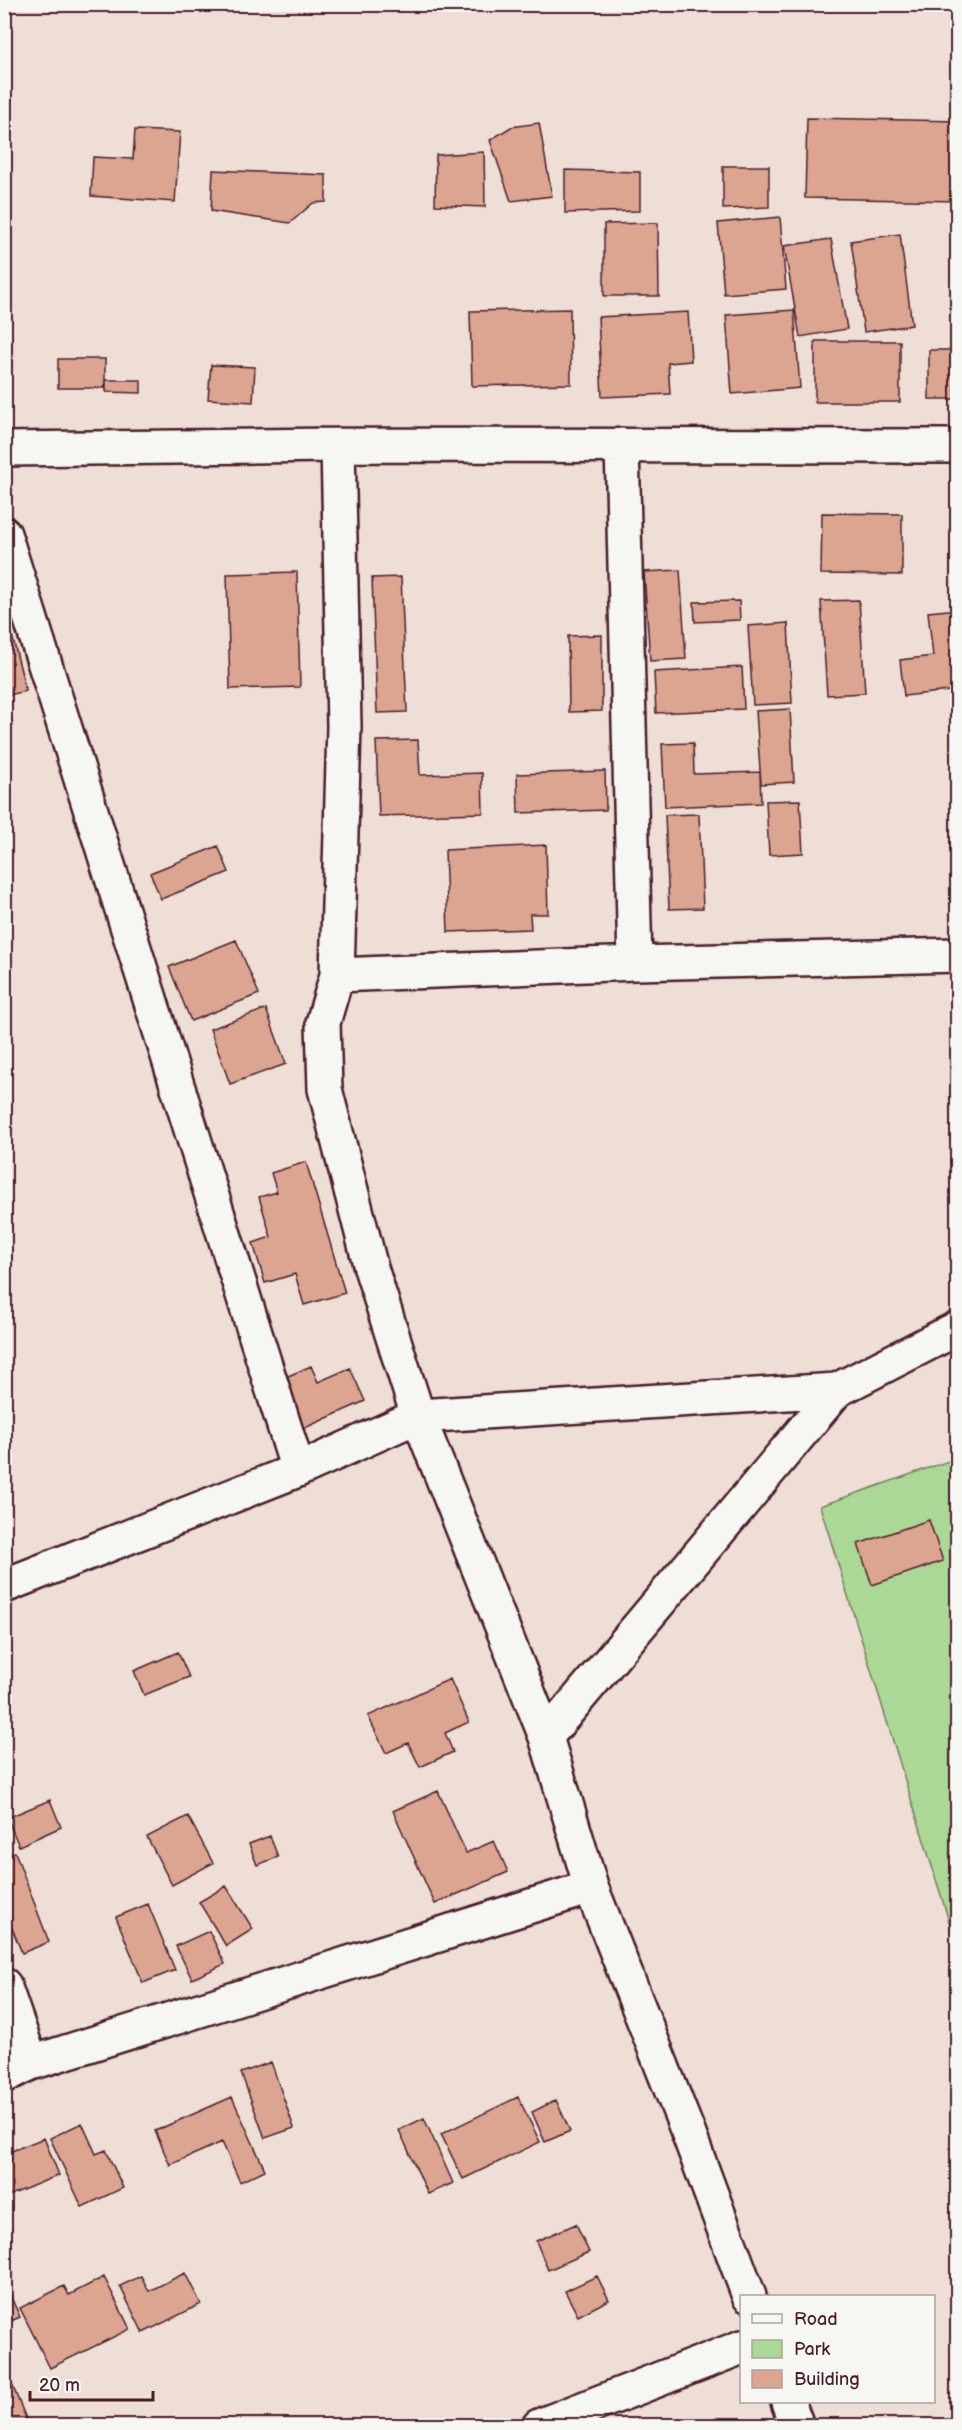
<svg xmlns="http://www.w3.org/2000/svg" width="962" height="2430" font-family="'Balsamiq Sans',sans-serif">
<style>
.green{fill:#abd896;stroke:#7a7c60;stroke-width:1.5}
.building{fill:#dba591;stroke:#4a1f2b;stroke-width:1.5}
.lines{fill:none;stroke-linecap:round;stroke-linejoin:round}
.minor-casing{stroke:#4a1f2b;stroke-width:38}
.minor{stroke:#f6f6f2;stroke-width:33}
</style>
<rect width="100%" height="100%" fill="#eeded5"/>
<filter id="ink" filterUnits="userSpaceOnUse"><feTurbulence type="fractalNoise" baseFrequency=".0167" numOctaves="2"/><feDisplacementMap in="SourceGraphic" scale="12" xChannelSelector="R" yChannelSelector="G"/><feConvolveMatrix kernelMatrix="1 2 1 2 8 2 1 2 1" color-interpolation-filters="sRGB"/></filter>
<g filter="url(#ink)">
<path class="green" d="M957,1458V1947L820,1506Z"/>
<path class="building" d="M807,118L958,121V201L805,198Z
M539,123L552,196L511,201L490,140L511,127Z
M135,130L180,132L175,202L91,196L93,157L133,159Z
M484,152L485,207L435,205L436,155Z
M723,166H769V207L723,209Z
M213,170L326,175V202L313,203L290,223L211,211Z
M565,170L640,172V211L565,213Z
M780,217L786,289L724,294L718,223Z
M658,223L659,296H604V224Z
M900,234L912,325L864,332L851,241Z
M831,239L847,329L800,337L784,246Z
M570,309L571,384L472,386L470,311Z
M794,310L800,388L732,394L726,315Z
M688,312L691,361L668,363L670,394L602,397L598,317Z
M815,341H900V402H815Z
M929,350H958V399H929Z
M58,359H105V388H58Z
M211,365L255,367L253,402L208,399Z
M106,380H141V393L106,392Z
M822,513L902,514V575L821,574Z
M680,570L686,659L650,661L644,572Z
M297,572L300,687L230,689L227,574Z
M401,577L407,712L377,713L372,578Z
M859,600L865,693L827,695L821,601Z
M739,601L740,620L695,622L694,602Z
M958,609V690L904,696L900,660L933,656L928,612Z
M9,623L26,691L4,696V625Z
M788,623L792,703L753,705L748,626Z
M602,635V711L569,712L568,636Z
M742,667L744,709L656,713L654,672Z
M790,709L794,782L761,784L756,711Z
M418,740L420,775L482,773L483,813L379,816L376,741Z
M693,743L694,774L760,772L761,803L665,807L662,744Z
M605,771L606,810L518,813L517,774Z
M800,800L803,853L769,855L766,801Z
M699,814L703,908L669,909L665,815Z
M546,845L548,914H530L531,929L448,932L445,850Z
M218,846L229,872L161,899L150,873Z
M236,940L259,994L191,1021L169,967Z
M266,1009L286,1064L230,1084L210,1029Z
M306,1162L345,1293L304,1305L295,1274L265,1283L253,1243L271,1237L259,1197L277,1192L271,1173Z
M311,1366L318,1382L350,1368L365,1401L298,1431L277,1381Z
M929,1520L943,1561L872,1585L858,1544Z
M178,1652L189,1677L144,1695L134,1671Z
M450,1679L469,1722L445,1733L453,1752L420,1767L408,1743L386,1753L368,1716Z
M438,1791L466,1853L494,1841L508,1872L435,1904L393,1811Z
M50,1800L61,1827L19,1846L7,1818Z
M188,1816L213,1863L172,1885L147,1837Z
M270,1836L278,1857L257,1865L249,1844Z
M15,1852L49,1942L22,1953L4,1908V1856Z
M226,1886L253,1929L226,1946L199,1902Z
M148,1904L175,1970L143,1983L116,1917Z
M209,1931L225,1964L192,1979L176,1946Z
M271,2062L294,2128L265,2138L241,2073Z
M232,2097L265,2170L240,2182L222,2142L170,2165L155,2131Z
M518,2097L540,2142L463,2179L441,2134Z
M556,2100L570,2131L545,2142L532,2112Z
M424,2118L453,2183L428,2194L399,2130Z
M82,2123L96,2154L106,2150L123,2188L82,2207L50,2138Z
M44,2138L59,2175L6,2197L4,2154Z
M576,2224L589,2252L548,2270L536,2241Z
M185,2273L201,2304L143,2333L120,2286L141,2276L149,2291Z
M597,2276L609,2300L578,2316L565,2291Z
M104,2277L130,2329L50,2368L20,2308L64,2286L69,2295Z
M4,2282L20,2317L4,2324Z
M11,2382L27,2421L15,2426H4V2384Z"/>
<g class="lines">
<defs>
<path id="minor" d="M338,445L344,726L337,975L323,1023L325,1089L371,1268L418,1416L546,1737L591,1887L688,2132L749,2296
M622,445L635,963
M4,449L338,445L958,446
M4,534L298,1470
M337,975L635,963L958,955
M4,1586L298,1470L418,1416L837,1390L958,1328
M546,1737L837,1390
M4,1985L31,2063
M4,2076L31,2063L591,1887
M788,2402L797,2426
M539,2426L742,2347"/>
</defs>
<use href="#minor" class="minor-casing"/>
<use href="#minor" class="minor"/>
</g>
</g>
<rect width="962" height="2430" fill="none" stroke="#f6f6f2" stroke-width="24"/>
<rect x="12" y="12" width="938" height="2406" fill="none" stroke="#4a1f2b" stroke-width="2" filter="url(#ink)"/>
<rect x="740" y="2295" width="195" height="108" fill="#f6f6f2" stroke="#b1a0a2" stroke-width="1.5"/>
<rect x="752" y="2314" width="30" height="9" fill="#f6f6f2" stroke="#b1a0a2" stroke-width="1.5"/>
<text x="794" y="2325" font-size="18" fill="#4a1f2b">Road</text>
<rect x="752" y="2340" width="30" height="18" fill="#abd896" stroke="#b1a0a2" stroke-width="1.5"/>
<text x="794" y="2355" font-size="18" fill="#4a1f2b">Park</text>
<rect x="752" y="2370" width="30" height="18" fill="#dba591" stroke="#b1a0a2" stroke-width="1.5"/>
<text x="794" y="2385" font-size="18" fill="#4a1f2b">Building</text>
<path d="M30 2391v9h123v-9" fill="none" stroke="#4a1f2b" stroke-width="3"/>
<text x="39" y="2391" font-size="18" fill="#4a1f2b" stroke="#f6f6f2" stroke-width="4.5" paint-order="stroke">20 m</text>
</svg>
